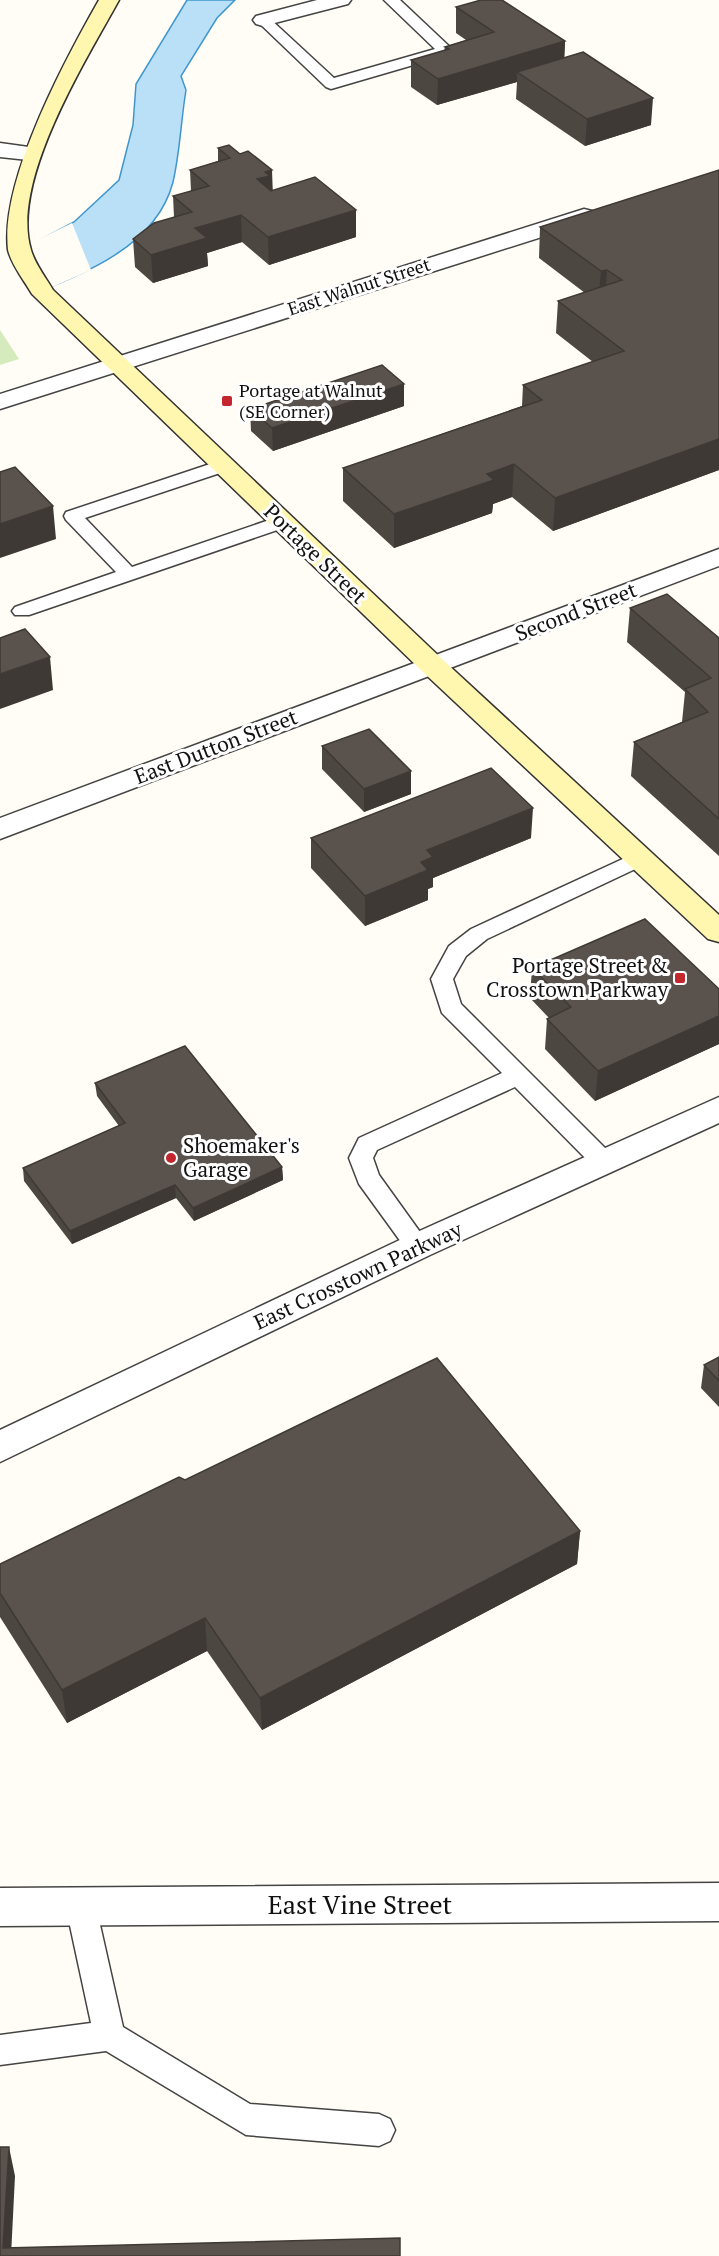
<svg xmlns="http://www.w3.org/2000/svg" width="719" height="2256" font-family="'PT Serif',serif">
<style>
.green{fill:#d5ebbd}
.water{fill:#b9e0f7;stroke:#3f96cf;stroke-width:1.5}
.pier{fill:#fffdf5}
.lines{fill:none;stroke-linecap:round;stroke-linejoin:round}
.service-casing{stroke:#444;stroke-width:3}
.minor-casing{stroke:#444;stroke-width:3}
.tertiary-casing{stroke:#444;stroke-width:3}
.secondary-casing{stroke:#333;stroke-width:3}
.service{fill:#fff;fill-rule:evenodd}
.minor{fill:#fff;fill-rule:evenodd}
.tertiary{fill:#fff;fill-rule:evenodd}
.secondary{fill:#fff6b0;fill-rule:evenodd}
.wall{fill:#4d4742}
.shaded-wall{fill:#3f3936}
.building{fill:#5a524d;stroke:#3f3936;stroke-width:1.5}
.poi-dot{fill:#c4262e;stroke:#fff;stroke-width:2}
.labels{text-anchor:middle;stroke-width:6;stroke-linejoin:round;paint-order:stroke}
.far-street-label{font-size:18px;fill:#111;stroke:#fff}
.far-poi-label{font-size:18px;fill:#111;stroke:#fff;text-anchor:start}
.street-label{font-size:21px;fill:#111;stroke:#fff}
.poi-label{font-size:21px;fill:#111;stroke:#fff;text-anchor:end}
.near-street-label{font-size:26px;fill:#111;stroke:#fff}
</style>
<rect width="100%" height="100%" fill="#fffdf5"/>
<path class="green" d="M0,330L19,359L0,365Z"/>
<path class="water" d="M187,0H235L217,18L181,76L186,90C181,120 180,152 173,182C154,256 62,281 0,307V261L74,222L119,180L133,125L136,84Z"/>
<path class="pier" d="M72,223L91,270L0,310V258Z"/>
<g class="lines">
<defs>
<path id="service" d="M384,0H400L451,48L454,51L451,54L331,89L326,87L256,20L258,17H268L334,78L435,49Z
M222,460L231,466L229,470L85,518L132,567L275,518H289L291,522L289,526L29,615H15L12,611L15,607L116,572L66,520L64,516L66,512Z
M640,851L648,853L651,858L648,863L487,939L466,956L453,979L461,1004L613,1156L616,1162L613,1168L604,1171L595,1168L515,1087L377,1150L373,1158L379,1175L430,1246L427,1253L418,1255L409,1253L359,1184L349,1158L359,1138L502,1073L442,1013L431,979L449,946L471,929Z
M81,1893L92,1897L96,1907L123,2027L250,2104L379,2114L390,2119L395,2130L390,2141L379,2146L246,2135L106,2051L0,2065V2035L91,2023L66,1907L70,1897Z"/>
<path id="minor" d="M317,0H351L348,4L263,26L256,24L253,20L256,16Z
M584,209L592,211L595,216L592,221L0,409V394Z
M719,549V566L0,839V818Z
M719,1097V1123L430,1255L0,1462V1430L406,1237Z"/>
<path id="tertiary" d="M0,143L36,148L39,153L36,158L28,160L0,157Z
M719,1883V1921L0,1926V1888Z"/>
<path id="secondary" d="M99,0H119C86,60 10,181 31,250C35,264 46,278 53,290L443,660L719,915V942L708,939L423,672L32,294C24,280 12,266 8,250C0,180 65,60 99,0Z"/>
</defs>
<use href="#service" class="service-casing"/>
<use href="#minor" class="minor-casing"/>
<use href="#tertiary" class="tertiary-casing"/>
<use href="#secondary" class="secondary-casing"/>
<use href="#service" class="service"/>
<use href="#minor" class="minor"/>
<use href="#tertiary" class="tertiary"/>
<use href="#secondary" class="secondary"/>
</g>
<path class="wall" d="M456,7L565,41L564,58L651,125L585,146L516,99L517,82L437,105L411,87V60L444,51L445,47L466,40L456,33Z
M218,148L273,190L356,237L269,265L242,242L207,253L208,266L153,283L135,267L133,239L174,217L173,196L191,191L190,170L218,161Z
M719,170V470L553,531L512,497L493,504L492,513L394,548L343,501V468L522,406L523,385L593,362L556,333L558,301L585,293L539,258L540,227Z
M404,406L273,451L251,431L250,409Z
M630,608L719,638V856L631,776L634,742L682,722L685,692L627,642Z
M322,746L411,794L364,812L322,769Z
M311,838H531L433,878V887L428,889V900L365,926L311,868Z
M532,968L719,989V1044L595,1101L545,1049L547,1019L549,1018L530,998Z
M95,1083L282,1167L283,1180L194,1221L176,1198L72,1244L24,1181L23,1168L119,1126L97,1096Z
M719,1357V1407L701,1388L704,1365Z
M185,1480L580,1531L577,1564L262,1730L207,1651L67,1723L0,1617V1593Z"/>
<path class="shaded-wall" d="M565,41L564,68L517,72V82L437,105L438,79Z
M653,98L651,125L585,146L587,119Z
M272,170L273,197L257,179L265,172Z
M356,210V237L269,265L268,237Z
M241,215L242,242L207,253L208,266L153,283L151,255L195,228Z
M607,270L605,301L598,303L601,271Z
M404,384V406L273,451L272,428Z
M719,439V470L553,531L555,498Z
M514,464L512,497L493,504L492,513L394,548V514L487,474Z
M53,506L56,539L0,558V524Z
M50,657L53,690L0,709V674Z
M411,771V794L364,812V789Z
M533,808L531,838L433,878V887L428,889V900L365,926V896L421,862L427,850Z
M719,1016V1044L595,1101L598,1071Z
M282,1167L283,1180L194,1221L193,1208Z
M175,1185L176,1198L72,1244L70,1231Z
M580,1531L577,1564L262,1730L260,1698Z
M205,1618L207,1651L67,1723L62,1690Z
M9,2147L15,2176L11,2256L3,2248Z"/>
<path class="building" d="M481,0H502L565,41L438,79L411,60L449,49L445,47L494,32L456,7Z
M583,52L653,98L587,119L517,72Z
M229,145L240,154L248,151L272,170L265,172L270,176L257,179L271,191L315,177L356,210L268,237L241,215L195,228L207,238L151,255L133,239L154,223L192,212L173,196L209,186L190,170L230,158L218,148Z
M719,170V439L555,498L514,464L487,474L494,480L394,514L343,468L542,400L523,385L624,351L558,301L622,280L607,270L601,271L540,227Z
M382,365L404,384L272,428L250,409Z
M15,467L53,506L0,524V472Z
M667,594L719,638V819L634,742L708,712L685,689L711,678L630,608Z
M25,629L50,657L0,674V638Z
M369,729L411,771L364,789L322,746Z
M491,768L533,808L427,850L433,857L421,862L428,870L365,896L311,838Z
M645,919L719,989V1016L598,1071L547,1019L571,1007L532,968Z
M185,1046L282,1167L193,1208L175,1185L70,1231L23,1168L125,1123L95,1083Z
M719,1357V1381L704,1365Z
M437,1358L580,1531L260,1698L205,1618L62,1690L0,1593V1564L179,1477L185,1480Z
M0,2147H9L3,2248L400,2238V2256H0Z"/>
<g class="poi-dot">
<rect x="221" y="395" width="12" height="12" rx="3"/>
<rect x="674" y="972" width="12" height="12" rx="3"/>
<circle cx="171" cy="1158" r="6"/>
</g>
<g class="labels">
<g class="far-street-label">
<text transform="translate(359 287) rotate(-18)" y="6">East Walnut Street</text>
</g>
<g class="far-poi-label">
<text x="239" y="397">Portage at Walnut<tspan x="239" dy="21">(SE Corner)</tspan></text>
</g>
<g class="street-label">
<text transform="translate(315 554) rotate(44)" y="7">Portage Street</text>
<text transform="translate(576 612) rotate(-21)" y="7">Second Street</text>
<text transform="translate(216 747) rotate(-21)" y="7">East Dutton Street</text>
<text transform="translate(358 1276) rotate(-25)" y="7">East Crosstown Parkway</text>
</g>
<g class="poi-label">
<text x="668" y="973">Portage Street &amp;<tspan x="668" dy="24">Crosstown Parkway</tspan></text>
<text x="183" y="1153" text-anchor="start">Shoemaker's<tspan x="183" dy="24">Garage</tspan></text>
</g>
<g class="near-street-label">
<text x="360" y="1914">East Vine Street</text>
</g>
</g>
</svg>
